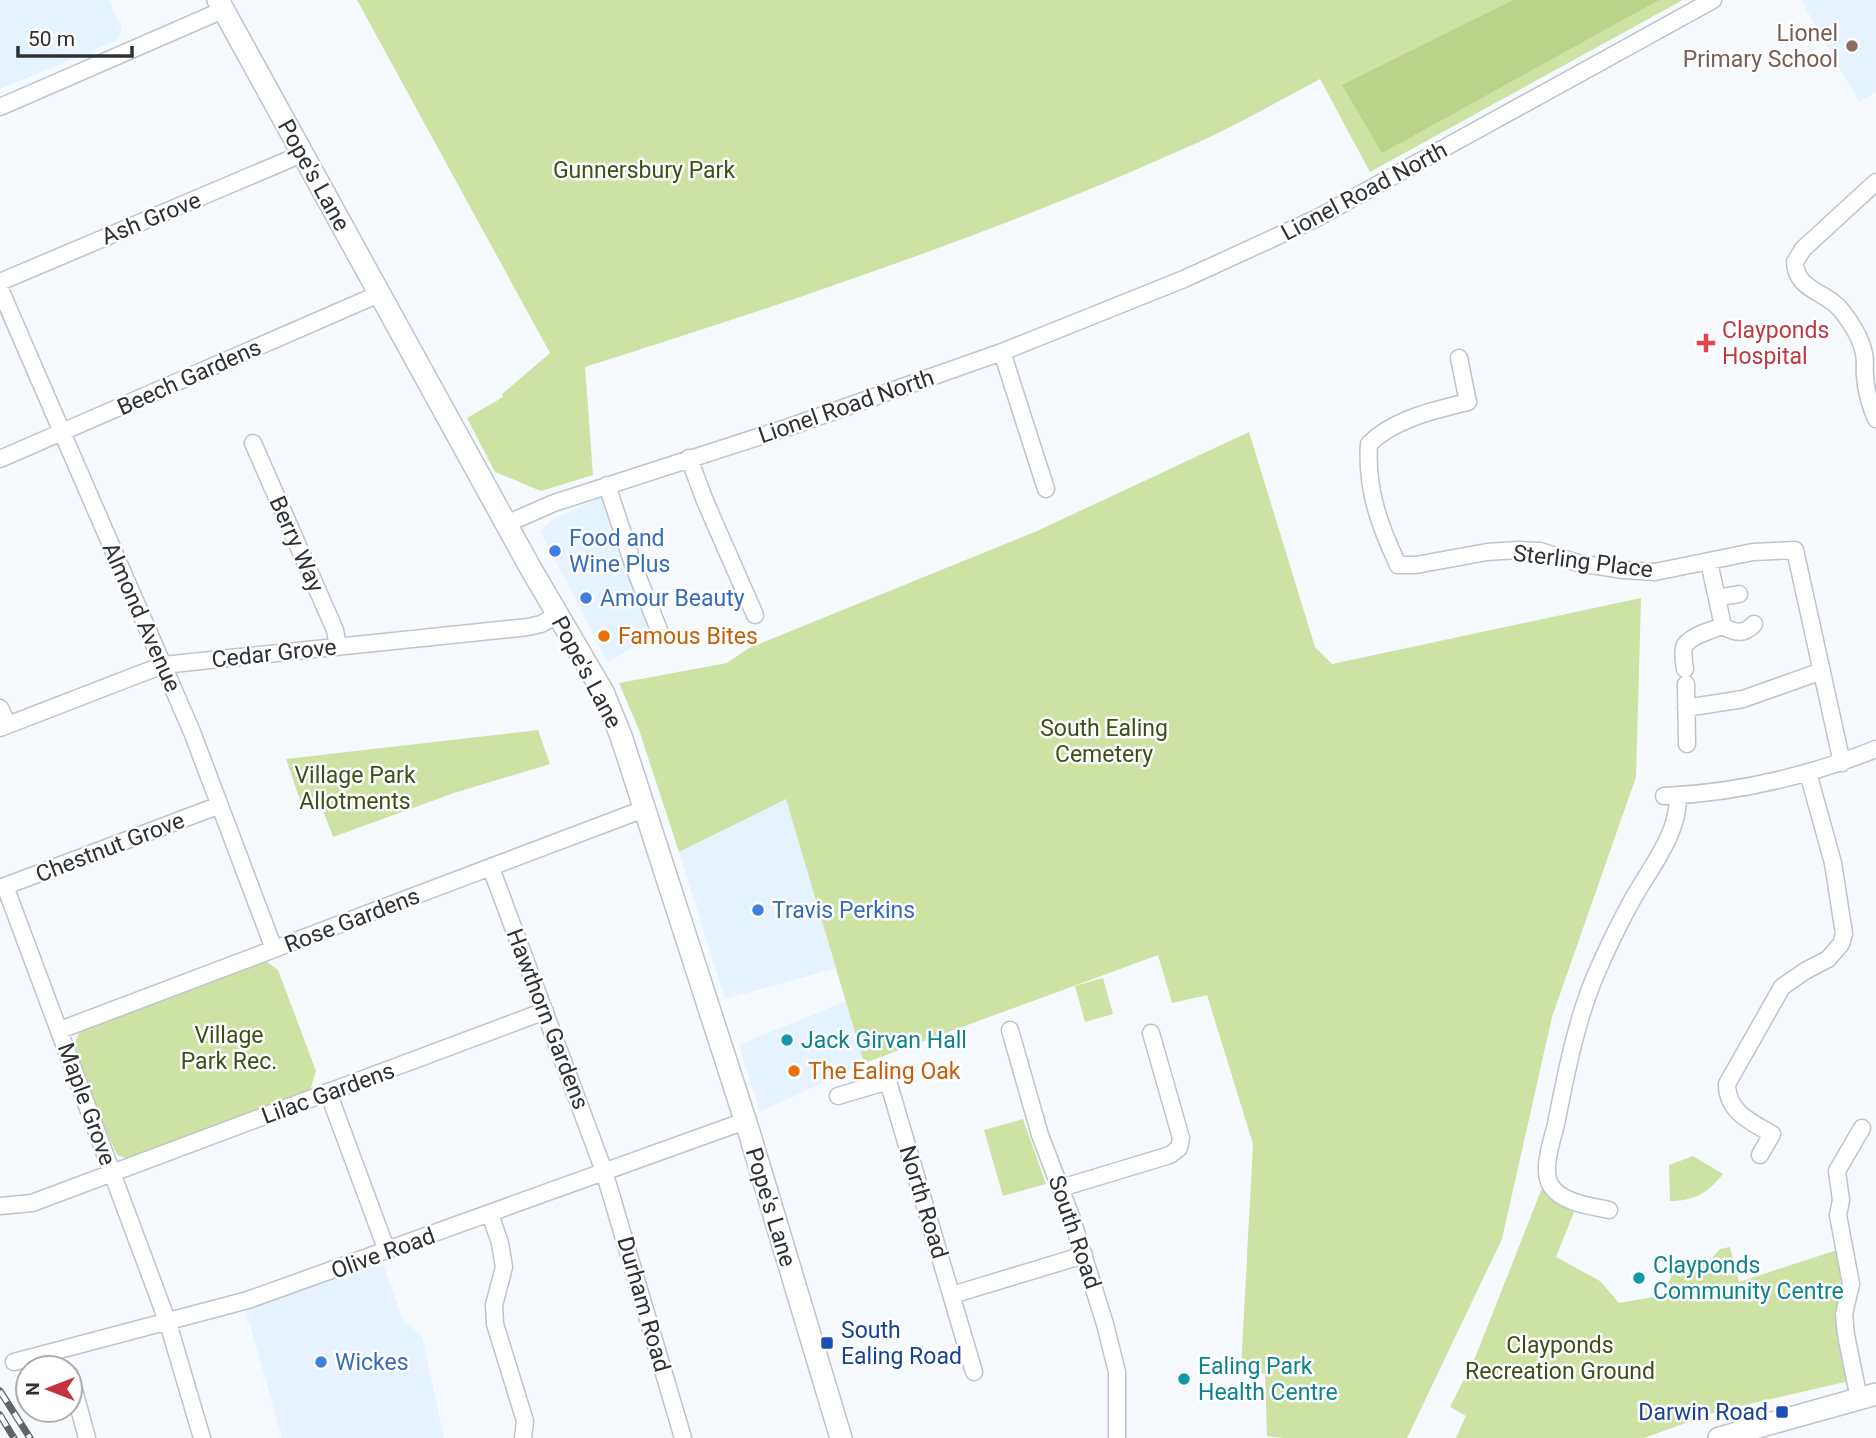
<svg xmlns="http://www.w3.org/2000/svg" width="1876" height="1438" font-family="Roboto,sans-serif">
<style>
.built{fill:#e5f2ff}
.green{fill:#cee2a3}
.forest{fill:#bcd288}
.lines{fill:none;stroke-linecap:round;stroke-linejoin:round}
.minor-casing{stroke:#bdc4ca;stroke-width:19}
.major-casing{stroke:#bdc4ca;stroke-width:24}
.minor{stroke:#fff;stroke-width:16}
.major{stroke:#fff;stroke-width:21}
.rail-casing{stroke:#606466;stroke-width:7}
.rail{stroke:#fff;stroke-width:4.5;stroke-dasharray:13;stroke-linecap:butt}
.education-dot{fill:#8d6e63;stroke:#fff;stroke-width:2.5}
.health-dot{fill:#e0444e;stroke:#fff;stroke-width:2.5}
.shop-dot{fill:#3f7fe0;stroke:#fff;stroke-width:2.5}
.food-dot{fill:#e8710a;stroke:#fff;stroke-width:2.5}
.culture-dot{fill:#0f9aa8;stroke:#fff;stroke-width:2.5}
.transit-dot{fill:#1a4fb4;stroke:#fff;stroke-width:2.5}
.labels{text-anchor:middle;stroke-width:5;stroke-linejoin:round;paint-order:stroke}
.education-label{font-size:23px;fill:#785e54;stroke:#fff;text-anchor:end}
.park-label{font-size:23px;fill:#3f4d17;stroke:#fff}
.street-label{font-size:23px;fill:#2e3133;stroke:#fff}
.health-label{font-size:23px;fill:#be3a42;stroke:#fff;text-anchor:start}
.shop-label{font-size:23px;fill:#366cbe;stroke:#fff;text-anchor:start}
.food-label{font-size:23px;fill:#c56008;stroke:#fff;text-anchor:start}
.culture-label{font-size:23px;fill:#0d838f;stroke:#fff;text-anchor:start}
.transit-label{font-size:23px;fill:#164399;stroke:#fff;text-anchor:start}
</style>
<rect width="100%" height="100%" fill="#f6fafe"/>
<path class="built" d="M0,0H109L122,29L118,40L0,89Z
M1801,0H1876V92L1859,102Z
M614,492L628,540L666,626L608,663L540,531L551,520Z
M786,799L836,968L725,999L679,852Z
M846,1001L864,1063L760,1112L739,1045Z
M383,1264L403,1321L422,1337L444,1438H282L244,1303Z"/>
<path class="green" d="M357,0H1683L1370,172L1320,79C1275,103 1230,129 1183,149C989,236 787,303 585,367L593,475L541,491L495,472L467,418L503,397L502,394L550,353Z
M1249,432L1315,647L1332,664L1641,598L1636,777L1552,1017L1502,1239L1407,1438H1283L1267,1436L1265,1374L1241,1369L1253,1144L1207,995L1172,1003L1158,955L864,1063L786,799L679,852L639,730L619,683L727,663L749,648L1037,531Z
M538,730L550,764L454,793L333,837L318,797L301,803L286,759Z
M263,959L278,970L316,1071L309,1094L134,1161L117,1155L91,1097L74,1043L82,1029Z
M1103,978L1113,1014L1085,1022L1075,986Z
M1023,1119L1046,1184L1003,1196L984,1130Z
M1693,1156L1723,1174C1708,1193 1694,1201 1670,1201L1669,1165Z
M1542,1188L1576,1207L1556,1257L1600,1281L1619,1303L1665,1295L1673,1270C1694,1269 1707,1266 1720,1249L1730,1247L1739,1282L1837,1250L1841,1284L1835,1319L1849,1381L1719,1411L1644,1438H1456L1466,1416L1450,1407L1477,1353Z"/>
<path class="forest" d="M1513,0H1659L1382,153L1342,85Z"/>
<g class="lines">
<defs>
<path id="minor" d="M0,107L223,10
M1876,182L1803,249L1795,262C1796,291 1826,291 1841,310C1851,322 1862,340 1864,354C1866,361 1864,369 1865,376C1866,391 1870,405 1876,419
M0,282L302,154
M0,289L192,732L274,949
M1002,352L1046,489
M1459,358L1468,402C1435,410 1394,419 1369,444C1366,488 1379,525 1398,565H1416L1487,552L1518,550L1540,551L1578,563L1624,570L1655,572L1753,552L1795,550L1842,763
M253,443L335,630L338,647
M689,458L705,501L755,615
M0,459L379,294
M607,485L634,567L659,630
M506,524L554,503L789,427L1002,352L1184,279L1317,218L1713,0
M1709,562L1723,626
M1717,598L1739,594
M1685,669C1684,662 1682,650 1685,645C1692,635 1712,630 1723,626C1734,633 1744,635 1754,624
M1686,684L1687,744
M0,708L8,725
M1686,708L1743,699L1822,671
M0,728L163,665L528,627L541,624L557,615
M1664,796C1737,793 1808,776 1876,749
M491,868L604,1171L683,1438
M5,886L168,1323L202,1438
M0,888L220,805
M60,1030L644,809
M1010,1030L1040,1135L1072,1219L1105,1324L1117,1372V1438
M328,1092L387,1251
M838,1096L888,1081L974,1372
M1760,1155L1772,1134C1751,1122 1727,1112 1727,1084L1782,987L1805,971L1828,959L1841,944L1844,934L1833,863L1808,773
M1061,1188L1170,1155L1179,1148L1181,1138L1151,1033
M0,1206L32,1203L545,1011
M1609,1210C1591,1206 1562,1203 1551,1186C1541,1170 1552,1141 1556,1124C1566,1074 1576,1021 1596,974C1606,951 1617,928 1629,906C1647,871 1679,836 1678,796
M490,1214L500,1243L504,1267L494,1305L495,1324L525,1421L523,1438
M952,1295L1084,1255
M14,1362L248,1300L745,1121
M70,1375L87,1438
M1859,1399L1846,1335L1844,1314L1851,1284L1838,1215L1841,1200L1837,1171L1862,1128"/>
<path id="major" d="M218,0L531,569L603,692L621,736L749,1132L841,1438
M1719,1438L1876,1394"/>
</defs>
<use href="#minor" class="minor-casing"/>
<use href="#major" class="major-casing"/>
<use href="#minor" class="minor"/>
<use href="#major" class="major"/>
<defs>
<path id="rail" d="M0,1391L30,1438
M0,1415L14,1438"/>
</defs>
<use href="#rail" class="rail-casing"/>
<use href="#rail" class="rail"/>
</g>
<circle class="education-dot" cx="1852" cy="46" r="7"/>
<path class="health-dot" d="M1702.5 332.5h7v7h7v7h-7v7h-7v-7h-7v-7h7z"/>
<g class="shop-dot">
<circle cx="555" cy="551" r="7"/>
<circle cx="586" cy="598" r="7"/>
<circle cx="758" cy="910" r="7"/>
<circle cx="321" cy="1362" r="7"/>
</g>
<g class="food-dot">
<circle cx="604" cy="636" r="7"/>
<circle cx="794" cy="1071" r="7"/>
</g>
<g class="culture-dot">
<circle cx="787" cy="1040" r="7"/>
<circle cx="1639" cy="1278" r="7"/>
<circle cx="1184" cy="1379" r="7"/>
</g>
<g class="transit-dot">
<rect x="820" y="1336" width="14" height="14" rx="3.5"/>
<rect x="1775" y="1405" width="14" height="14" rx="3.5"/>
</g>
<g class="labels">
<g class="education-label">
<text x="1838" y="41">Lionel<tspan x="1838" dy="26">Primary School</tspan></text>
</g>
<g class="park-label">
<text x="644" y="178">Gunnersbury Park</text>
<text x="1104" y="736">South Ealing<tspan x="1104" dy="26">Cemetery</tspan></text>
<text x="355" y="783">Village Park<tspan x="355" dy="26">Allotments</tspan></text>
<text x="229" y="1043">Village<tspan x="229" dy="26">Park Rec.</tspan></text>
<text x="1560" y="1353">Clayponds<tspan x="1560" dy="26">Recreation Ground</tspan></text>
</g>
<g class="street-label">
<text transform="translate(314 175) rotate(61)" y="8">Pope's Lane</text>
<text transform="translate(1364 191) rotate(-28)" y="8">Lionel Road North</text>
<text transform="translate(151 218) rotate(-22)" y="8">Ash Grove</text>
<text transform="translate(189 377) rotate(-24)" y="8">Beech Gardens</text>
<text transform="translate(846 406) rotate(-19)" y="8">Lionel Road North</text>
<text transform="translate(297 544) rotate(66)" y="8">Berry Way</text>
<text transform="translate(1583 561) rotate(7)" y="8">Sterling Place</text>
<text transform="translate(142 617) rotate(66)" y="8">Almond Avenue</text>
<text transform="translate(274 653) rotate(-6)" y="8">Cedar Grove</text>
<text transform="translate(587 672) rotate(62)" y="8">Pope's Lane</text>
<text transform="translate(110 847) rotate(-21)" y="8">Chestnut Grove</text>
<text transform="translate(352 920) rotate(-21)" y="8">Rose Gardens</text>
<text transform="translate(548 1019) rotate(69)" y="8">Hawthorn Gardens</text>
<text transform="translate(328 1093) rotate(-20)" y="8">Lilac Gardens</text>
<text transform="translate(87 1104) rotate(70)" y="8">Maple Grove</text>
<text transform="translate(924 1202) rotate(73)" y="8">North Road</text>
<text transform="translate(771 1207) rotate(73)" y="8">Pope's Lane</text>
<text transform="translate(1075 1232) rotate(71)" y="8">South Road</text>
<text transform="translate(383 1253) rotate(-20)" y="8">Olive Road</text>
<text transform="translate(644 1304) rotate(74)" y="8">Durham Road</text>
</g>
<g class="health-label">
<text x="1722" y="338">Clayponds<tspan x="1722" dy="26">Hospital</tspan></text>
</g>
<g class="shop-label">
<text x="569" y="546">Food and<tspan x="569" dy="26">Wine Plus</tspan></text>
<text x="600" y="606">Amour Beauty</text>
<text x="772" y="918">Travis Perkins</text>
<text x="335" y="1370">Wickes</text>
</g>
<g class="food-label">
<text x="618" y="644">Famous Bites</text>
<text x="808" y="1079">The Ealing Oak</text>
</g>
<g class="culture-label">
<text x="801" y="1048">Jack Girvan Hall</text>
<text x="1653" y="1273">Clayponds<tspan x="1653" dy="26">Community Centre</tspan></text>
<text x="1198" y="1374">Ealing Park<tspan x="1198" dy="26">Health Centre</tspan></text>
</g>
<g class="transit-label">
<text x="841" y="1338">South<tspan x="841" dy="26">Ealing Road</tspan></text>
<text x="1768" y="1420" text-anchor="end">Darwin Road</text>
</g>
</g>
<g transform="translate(49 1389) rotate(270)"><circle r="33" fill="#ffffff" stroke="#abadad" stroke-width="2"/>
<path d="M0-5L12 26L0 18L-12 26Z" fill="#c3333e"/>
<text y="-10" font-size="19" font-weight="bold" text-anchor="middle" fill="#2e3133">N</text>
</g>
<path d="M18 46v10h114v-10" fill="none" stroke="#2e3133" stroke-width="3.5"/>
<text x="28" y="46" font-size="21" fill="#2e3133" stroke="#ffffff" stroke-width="5" paint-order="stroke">50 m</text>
</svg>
